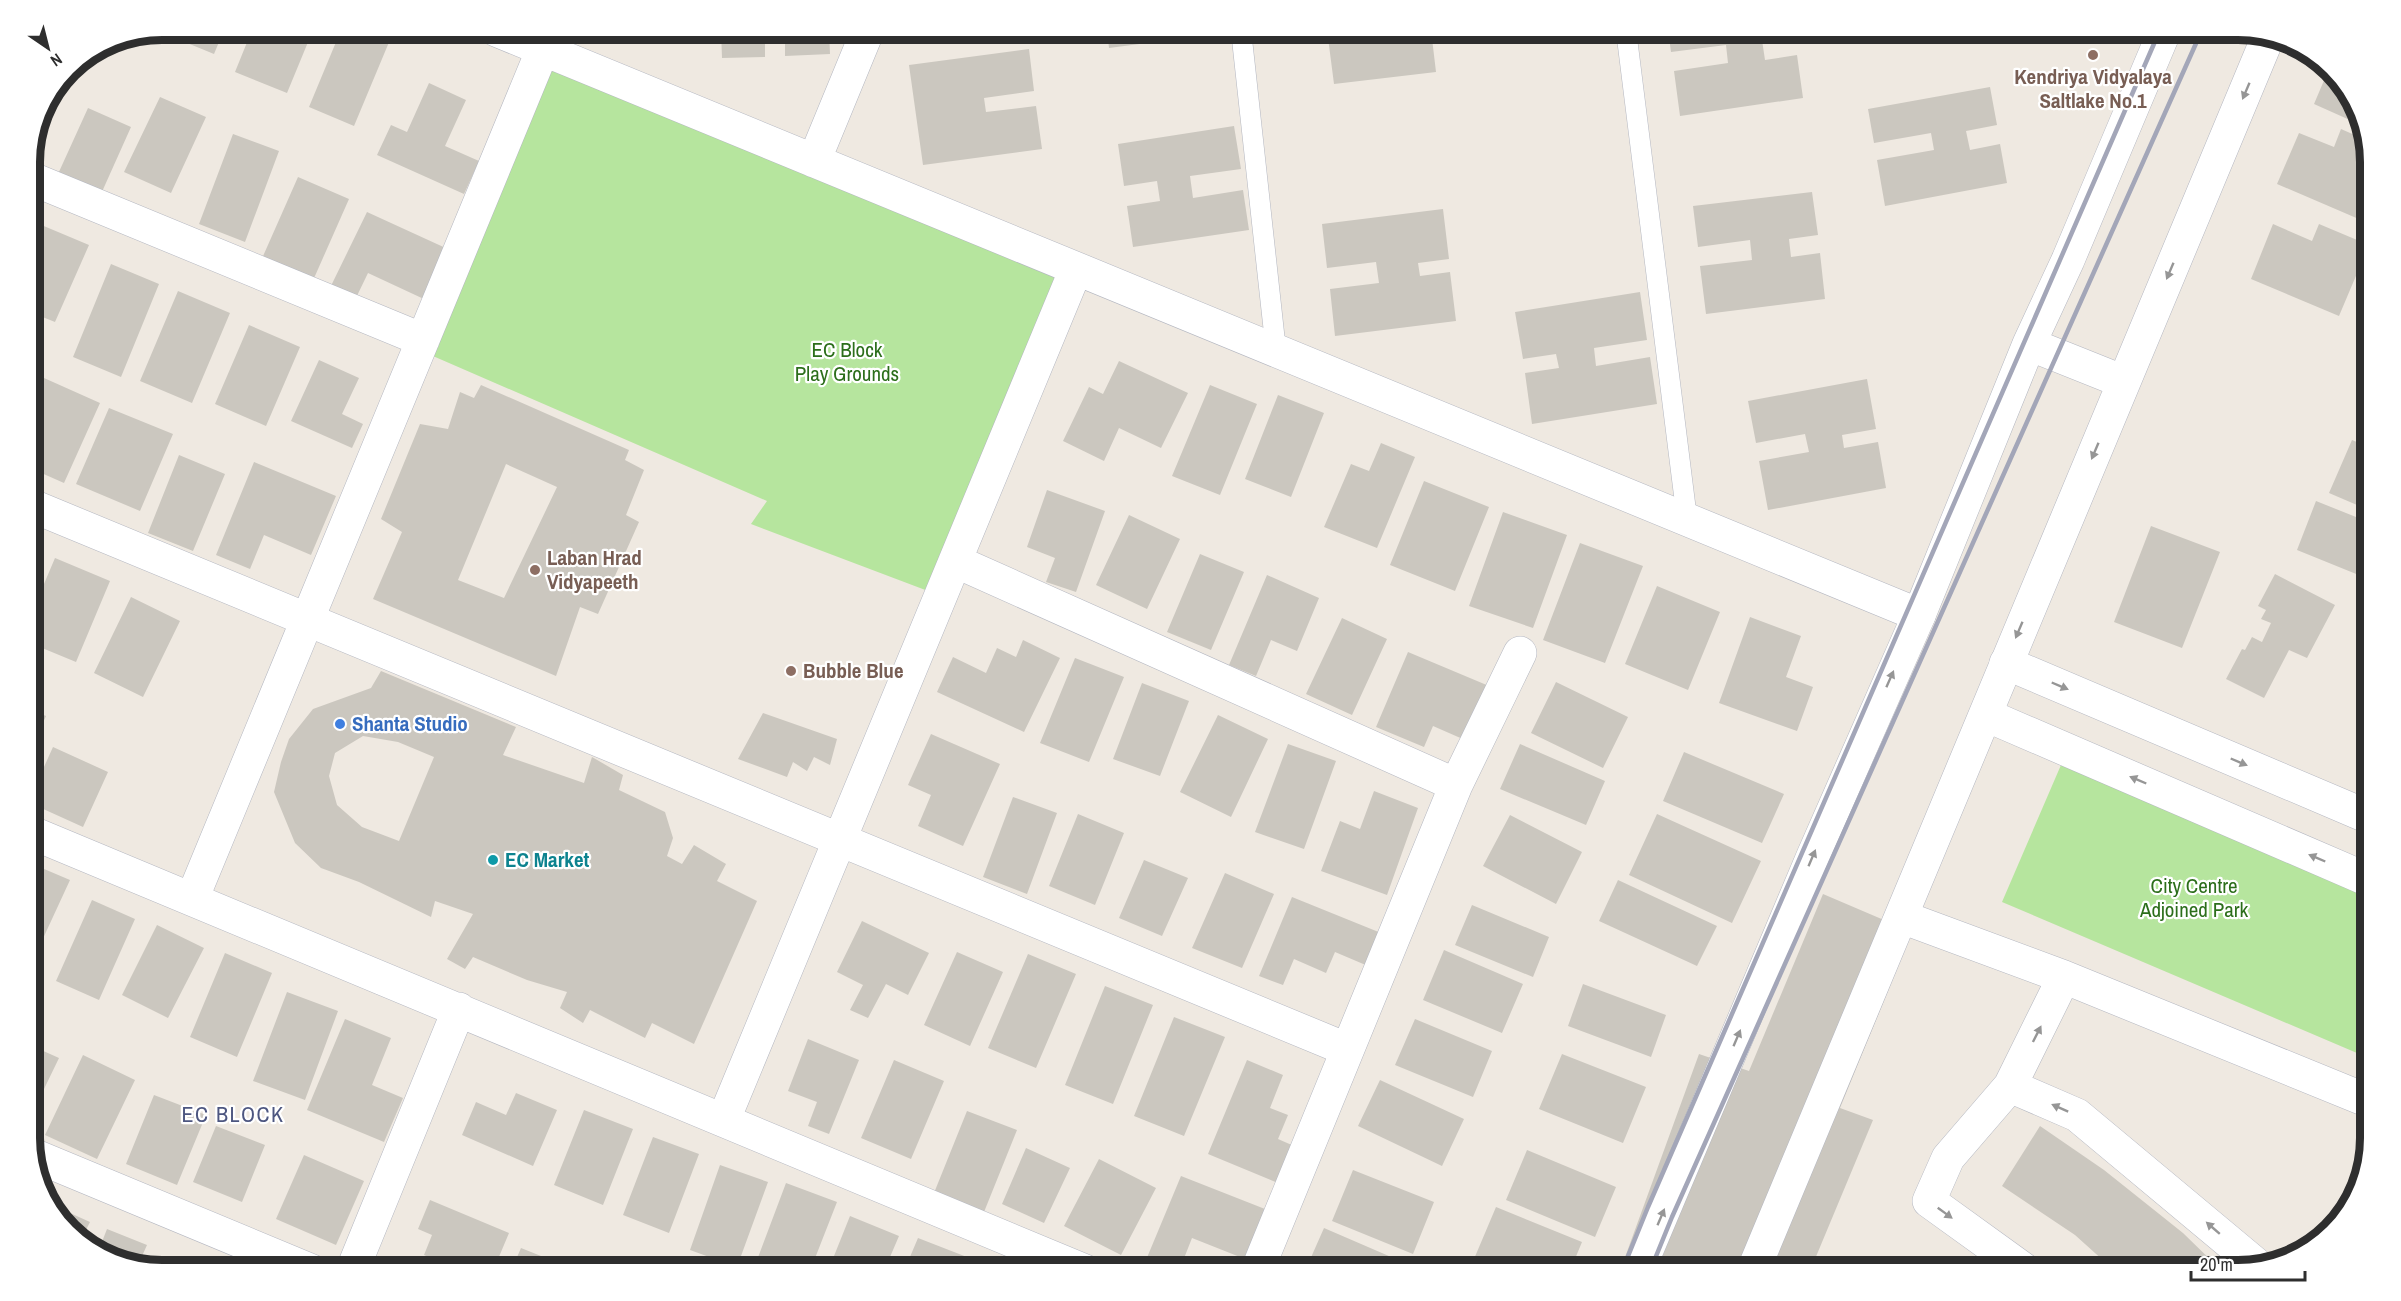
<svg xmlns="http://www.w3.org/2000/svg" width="2401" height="1301" font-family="'Archivo Narrow',sans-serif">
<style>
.green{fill:#b6e59e}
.building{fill:#cbc7bf;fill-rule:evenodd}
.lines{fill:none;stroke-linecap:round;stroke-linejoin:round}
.service-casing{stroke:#b4b7c1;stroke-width:21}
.minor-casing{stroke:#b4b7c1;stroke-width:34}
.secondary-casing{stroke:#b4b7c1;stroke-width:34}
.service{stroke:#fff;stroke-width:20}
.minor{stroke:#fff;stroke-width:33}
.secondary{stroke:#fff;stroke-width:33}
.rail{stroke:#a3a6b8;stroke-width:4.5}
.oneway{fill:#969696}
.education-dot{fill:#8d6e63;stroke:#fff;stroke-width:2}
.shop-dot{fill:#3f7fe0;stroke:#fff;stroke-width:2}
.culture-dot{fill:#0f9aa8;stroke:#fff;stroke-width:2}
.labels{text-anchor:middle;stroke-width:4.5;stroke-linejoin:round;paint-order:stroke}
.education-label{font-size:21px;font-weight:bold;fill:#785e54;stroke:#fff;text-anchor:start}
.park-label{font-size:21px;fill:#2c6e1b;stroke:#fff}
.shop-label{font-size:21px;font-weight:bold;fill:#366cbe;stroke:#fff;text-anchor:start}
.culture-label{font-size:21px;font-weight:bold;fill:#0d838f;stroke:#fff;text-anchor:start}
.neighbourhood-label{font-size:22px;letter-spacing:1.5px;fill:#4d5680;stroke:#fff}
.rim{fill:none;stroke:#2e2e2e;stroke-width:8}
</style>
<rect width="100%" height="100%" fill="#efe9e1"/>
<path class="green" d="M547,64L1061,277L928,591L751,524L767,501L426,353Z
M2064,758L2371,888V1059L2002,902Z"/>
<path class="building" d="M162,30H224L214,54L158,31Z
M252,30H313L287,93L235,72Z
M341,30H381L392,35L354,126L309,107Z
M721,30H829L830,54L785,56V44H765V57L722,58Z
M1107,30H1222L1223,33L1109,48Z
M1327,30H1431L1436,72L1334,84Z
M1668,30H1794L1795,36L1762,40L1765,60L1797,55L1803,98L1680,116L1674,71L1728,63L1726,45L1671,52Z
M142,34L138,46L118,39L135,35Z
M1029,49L1034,91L984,98L986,112L1036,106L1042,149L923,165L909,65Z
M75,64L32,149H31L40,111L69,69Z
M2328,71L2349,89L2361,125L2314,104Z
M429,83L466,100L445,146L479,161L464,194L377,155L391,125L407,132Z
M1990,87L1997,125L1966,131L1970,150L2000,144L2007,183L1885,206L1877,160L1934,150L1931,133L1874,143L1868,109Z
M160,97L206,117L171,193L124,172Z
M88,108L131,127L101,194L58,174Z
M1234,126L1241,169L1190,176L1193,198L1243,190L1249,230L1133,247L1127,206L1160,201L1157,181L1124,186L1118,144Z
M2341,129L2366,140L2371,154V216L2368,223L2277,184L2299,133L2334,147Z
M233,134L279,151L245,242L199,224Z
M298,177L349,199L311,285L260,263Z
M1812,192L1818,235L1789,239L1791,257L1820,253L1825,299L1706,314L1700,266L1752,260L1750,240L1698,247L1693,206Z
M1443,209L1449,259L1418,263L1420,276L1450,272L1456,321L1335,336L1330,289L1379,283L1376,262L1327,268L1322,224Z
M367,212L450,250L426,300L368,273L354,302L329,290Z
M39,224L89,245L55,322L30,312V243Z
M2273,224L2312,241L2319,224L2369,245L2339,316L2251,279Z
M111,264L159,284L121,377L73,357Z
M178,291L230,313L192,403L140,381Z
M1640,292L1647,340L1594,348L1596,366L1650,357L1657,404L1532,424L1525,373L1559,368L1556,354L1523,359L1515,312Z
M249,325L300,347L266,426L215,404Z
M319,360L359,378L342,414L363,424L352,448L291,421Z
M1119,361L1188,393L1161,448L1119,428L1104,461L1063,441L1089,387L1103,394Z
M44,378L100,403L64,483L30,468V408Z
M1867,379L1876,429L1842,435L1844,448L1878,442L1886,488L1768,510L1759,461L1809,452L1805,434L1756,443L1748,401Z
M481,385L629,450L625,460L644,470L626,515L639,522L598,614L580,607L556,676L373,599L402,532L381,519L420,424L448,429L460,392L474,398ZM506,464L557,487L504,598L458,580Z
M1210,385L1257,404L1220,495L1172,476Z
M1278,395L1324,413L1291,497L1245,479Z
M109,408L173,434L140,511L76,484Z
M2352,440L2371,448V511L2329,493Z
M1381,443L1415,457L1377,548L1324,527L1351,464L1369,471Z
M179,455L225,474L193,551L148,533Z
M254,462L336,496L311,555L264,535L250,569L216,555Z
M1424,481L1489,507L1455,591L1390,565Z
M1047,490L1105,511L1076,592L1046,582L1055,558L1027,547Z
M2316,501L2371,523V580L2297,550Z
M1503,512L1567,535L1533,628L1469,606Z
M1129,515L1180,539L1147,609L1096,585Z
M2151,526L2220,552L2182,648L2114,622Z
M1580,543L1643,566L1605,663L1543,640Z
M1200,554L1244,572L1211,650L1167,632Z
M55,558L110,581L76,662L30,643V617Z
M2275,574L2335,605L2307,658L2289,650L2264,698L2226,679L2242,649L2245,650L2252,637L2262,642L2271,623L2261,619L2266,610L2258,606Z
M1267,575L1319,598L1297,651L1271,640L1256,676L1229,665Z
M1657,586L1720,612L1688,690L1625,664Z
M131,597L180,621L143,697L94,673Z
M1750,617L1801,636L1786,677L1813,687L1797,731L1719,703Z
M1342,618L1387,639L1352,715L1306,694Z
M1023,640L1060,658L1024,732L937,692L953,657L986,673L997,648L1016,657Z
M1408,652L1489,686L1465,740L1433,726L1424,747L1376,727Z
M1075,658L1124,677L1089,762L1040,743Z
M381,671L516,727L503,755L584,783L592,757L623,775L619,790L665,812L673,838L667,856L682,864L694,845L726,864L717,881L757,901L694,1044L652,1023L645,1038L590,1010L583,1023L560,1008L567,992L527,980L473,957L465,969L447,959L473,914L435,901L431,917L359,882L321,868L295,843L274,792L281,762L289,739L313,709L371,688ZM363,736L398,742L434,757L399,841L362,827L337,805L329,776L335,753Z
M1556,682L1628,717L1603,768L1531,733Z
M1142,683L1189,701L1160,776L1113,759Z
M30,709L46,716L30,751Z
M763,713L837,739L830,765L814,757L807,771L793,762L787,777L738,759Z
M1218,715L1268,739L1231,817L1180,792Z
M931,734L1000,764L963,846L918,826L931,795L908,785Z
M1288,744L1336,761L1304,849L1255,832Z
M1520,744L1605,781L1586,825L1500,789Z
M53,747L108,772L83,827L30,803V798Z
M1684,752L1784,794L1762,843L1663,801Z
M1374,791L1418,808L1387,895L1321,871L1340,821L1360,829Z
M1013,797L1057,813L1027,894L983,877Z
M1078,814L1124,833L1095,905L1049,886Z
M1657,814L1761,861L1732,923L1629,875Z
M1510,815L1582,852L1556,904L1483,866Z
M1144,860L1188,878L1162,936L1119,918Z
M30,863L70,880L34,958L30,957Z
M1225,873L1274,894L1242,968L1192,948Z
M1618,880L1717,926L1697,966L1599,921Z
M1823,894L1912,932L1840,1108L1873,1120L1810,1271H1620L1699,1054L1749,1071Z
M1292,897L1381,933L1368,966L1335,952L1326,973L1294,959L1283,985L1259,976Z
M92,900L135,919L99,1000L56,981Z
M1472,905L1549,937L1533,977L1455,945Z
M862,921L929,953L908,995L886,984L868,1018L850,1010L863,985L837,972Z
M157,925L204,948L168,1018L122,995Z
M1444,950L1523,984L1502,1033L1423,1000Z
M957,952L1003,972L970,1046L924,1025Z
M225,953L272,973L237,1057L190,1037Z
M1028,954L1076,974L1036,1068L988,1048Z
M1583,984L1666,1015L1651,1057L1568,1026Z
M1105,986L1153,1005L1113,1104L1065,1085Z
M287,992L338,1011L305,1100L253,1081Z
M1174,1017L1225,1037L1184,1136L1134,1116Z
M345,1019L391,1038L372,1085L403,1098L384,1142L307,1110Z
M1415,1019L1492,1051L1473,1097L1395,1065Z
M808,1039L859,1060L829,1134L808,1126L817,1102L788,1091Z
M30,1045L59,1058L30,1118Z
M1562,1054L1646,1087L1623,1143L1539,1109Z
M83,1055L135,1080L97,1159L45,1135Z
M894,1060L944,1081L911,1159L861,1138Z
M1247,1060L1283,1075L1270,1108L1288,1115L1278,1139L1294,1146L1278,1183L1208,1154Z
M1380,1080L1464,1119L1442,1166L1358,1126Z
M516,1093L557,1110L533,1166L462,1135L476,1102L506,1115Z
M154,1095L206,1115L177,1185L126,1164Z
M584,1110L633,1129L603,1205L554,1185Z
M967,1111L1017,1130L984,1212L934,1193Z
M216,1126L265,1145L242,1202L193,1182Z
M2040,1126L2104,1170L2183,1233L2222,1271H2115L2075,1235L2002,1186Z
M653,1137L699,1154L669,1233L623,1215Z
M1026,1148L1070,1168L1044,1223L1002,1204Z
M1527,1150L1616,1187L1595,1237L1506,1200Z
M304,1155L364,1181L336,1245L276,1219Z
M1099,1159L1156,1188L1121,1255L1064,1226Z
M720,1165L768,1182L737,1267L690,1250Z
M1353,1170L1434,1202L1413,1254L1332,1221Z
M1181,1176L1265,1209L1245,1259L1192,1238L1179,1271H1172L1146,1260Z
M786,1183L837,1202L810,1271H762L754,1268Z
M430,1200L509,1233L493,1271H444L447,1265L424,1255L432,1235L418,1229Z
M50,1204L90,1222L82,1238L52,1212Z
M1496,1207L1582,1242L1570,1271H1503L1474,1259Z
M850,1216L899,1236L884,1271H828Z
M1324,1228L1412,1266L1410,1271H1305Z
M107,1229L147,1245L138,1265L104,1257L98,1252Z
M918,1238L972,1259L967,1271H904Z
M521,1248L571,1268L570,1271H511Z
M1845,1258L1874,1271H1839Z"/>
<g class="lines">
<defs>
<path id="service" d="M1241,30L1276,351
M1626,30L1687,519"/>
<path id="minor" d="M496,30L1919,615
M814,161L868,30
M30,178L423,340
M30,505L1346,1049
M955,561L1456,785
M2006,663L2371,818
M1986,715L2371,881
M30,832L1085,1271
M192,899L543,49
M1902,917L2064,977L2371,1102
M2010,1086L2064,977
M724,1119L1076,269
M33,1155L312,1271
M352,1271L459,1009
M1257,1271L1456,785L1520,653
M2026,1271L1929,1201L1948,1158L2010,1086L2077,1115L2258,1266"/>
<path id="secondary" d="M2029,344L2124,382
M1638,1271L1813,856L1919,615L2029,344L2068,260L2165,30
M1753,1271L2268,37"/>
</defs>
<use href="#service" class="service-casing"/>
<use href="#minor" class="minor-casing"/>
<use href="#secondary" class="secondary-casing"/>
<use href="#service" class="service"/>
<use href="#minor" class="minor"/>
<use href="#secondary" class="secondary"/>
<path class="rail" d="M1622,1271L1648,1207L2160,30
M1650,1271L1672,1217L2202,30"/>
</g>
<defs><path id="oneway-solid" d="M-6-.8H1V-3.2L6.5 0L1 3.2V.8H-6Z" transform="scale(1.5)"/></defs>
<g class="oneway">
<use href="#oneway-solid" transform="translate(2246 91) rotate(113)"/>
<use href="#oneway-solid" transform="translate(2170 271) rotate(113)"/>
<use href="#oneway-solid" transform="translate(2095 451) rotate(113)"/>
<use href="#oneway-solid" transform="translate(2019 630) rotate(113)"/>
<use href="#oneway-solid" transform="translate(1890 679) rotate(-66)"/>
<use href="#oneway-solid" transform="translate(2060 686) rotate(23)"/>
<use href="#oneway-solid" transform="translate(2239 762) rotate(23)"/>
<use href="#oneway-solid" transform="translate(2138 780) rotate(-157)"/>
<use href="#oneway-solid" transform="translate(1812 858) rotate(-67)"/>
<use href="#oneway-solid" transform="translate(2317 858) rotate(-157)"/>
<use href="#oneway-solid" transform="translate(2037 1034) rotate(-63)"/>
<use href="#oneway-solid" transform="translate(1737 1038) rotate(-67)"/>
<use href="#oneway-solid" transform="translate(2060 1108) rotate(-156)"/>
<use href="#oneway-solid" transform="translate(1945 1213) rotate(36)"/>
<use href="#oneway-solid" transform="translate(1661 1217) rotate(-67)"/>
<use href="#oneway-solid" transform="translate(2213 1228) rotate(-139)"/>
</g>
<g class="education-dot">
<circle cx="2093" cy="55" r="6"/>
<circle cx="535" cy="570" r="6"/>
<circle cx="791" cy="671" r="6"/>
</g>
<circle class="shop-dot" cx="340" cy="724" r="6"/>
<circle class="culture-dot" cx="493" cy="860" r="6"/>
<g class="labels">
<g class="education-label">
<text x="2093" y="84" text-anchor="middle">Kendriya Vidyalaya<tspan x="2093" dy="24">Saltlake No.1</tspan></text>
<text x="547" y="565">Laban Hrad<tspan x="547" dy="24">Vidyapeeth</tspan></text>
<text x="803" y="678">Bubble Blue</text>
</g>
<g class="park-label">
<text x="847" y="357">EC Block<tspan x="847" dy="24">Play Grounds</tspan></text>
<text x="2194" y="893">City Centre<tspan x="2194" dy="24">Adjoined Park</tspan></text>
</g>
<g class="shop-label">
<text x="352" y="731">Shanta Studio</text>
</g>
<g class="culture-label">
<text x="505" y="867">EC Market</text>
</g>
<g class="neighbourhood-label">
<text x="233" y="1122">EC BLOCK</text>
</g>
</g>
<path d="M0 0H2401V1301H0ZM162 40H2238A122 122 0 0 1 2360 162V1138A122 122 0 0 1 2238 1260H162A122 122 0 0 1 40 1138V162A122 122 0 0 1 162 40Z" fill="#fff" fill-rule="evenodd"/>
<path class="rim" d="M162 40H2238A122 122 0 0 1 2360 162V1138A122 122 0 0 1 2238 1260H162A122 122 0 0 1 40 1138V162A122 122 0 0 1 162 40Z"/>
<g transform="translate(48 48) rotate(145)" stroke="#ffffff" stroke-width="4.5" paint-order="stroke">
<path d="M0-4.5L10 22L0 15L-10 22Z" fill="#2e2e2e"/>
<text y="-9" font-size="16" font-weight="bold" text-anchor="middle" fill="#2e2e2e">N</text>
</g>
<path d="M2191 1271v9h114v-9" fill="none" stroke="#2e2e2e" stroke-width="3"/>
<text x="2200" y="1271" font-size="18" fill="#2e2e2e" stroke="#ffffff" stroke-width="4.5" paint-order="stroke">20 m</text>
</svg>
